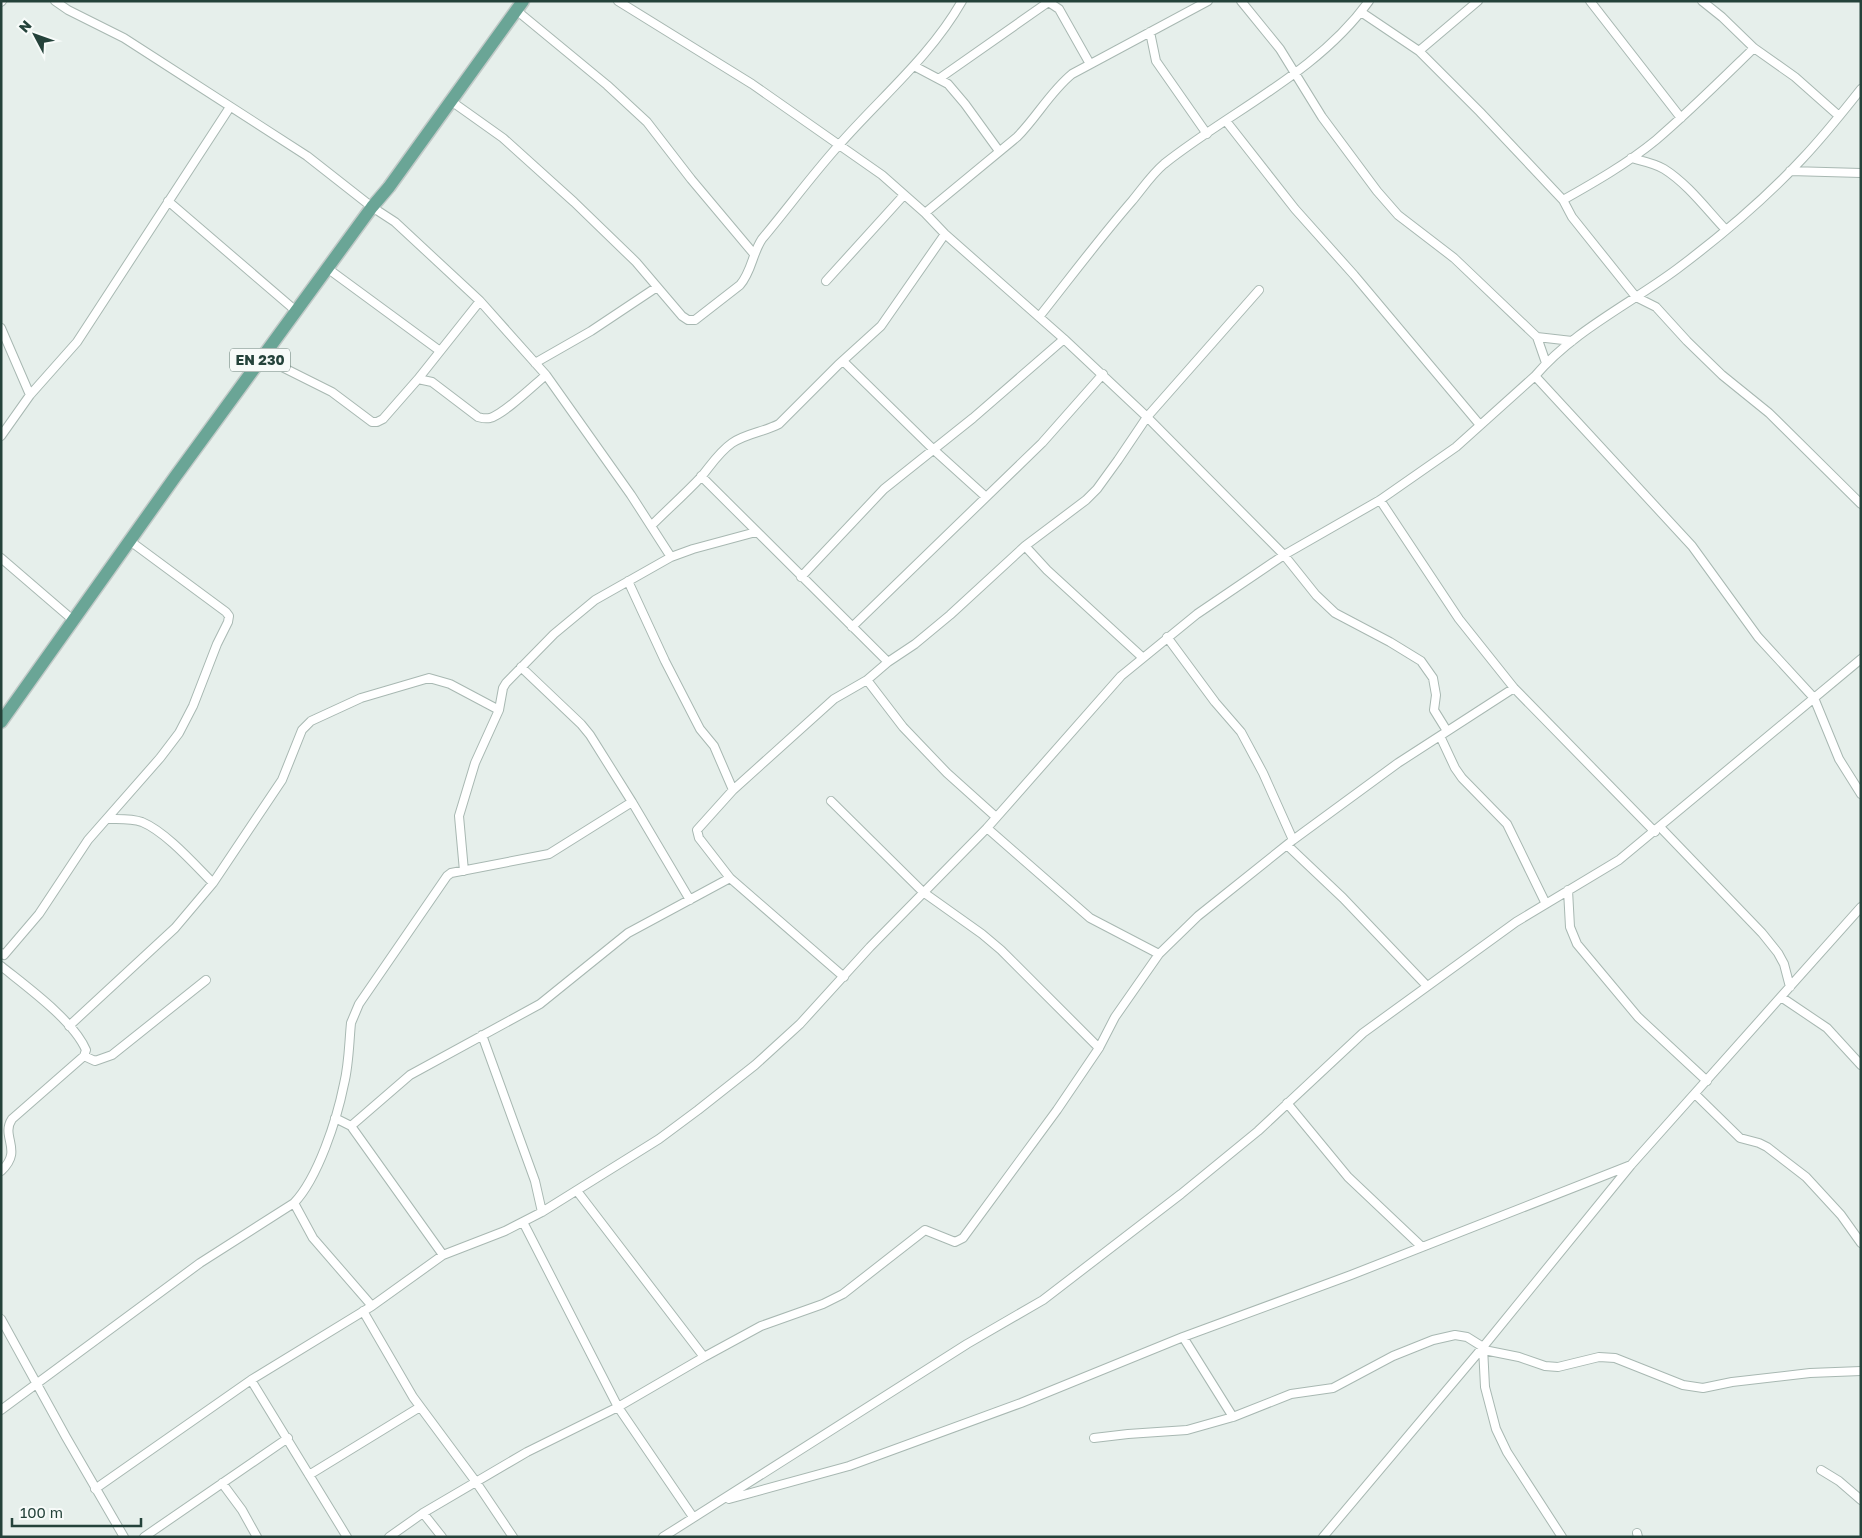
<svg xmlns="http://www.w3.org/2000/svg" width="1862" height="1538" font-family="'Golos Text',sans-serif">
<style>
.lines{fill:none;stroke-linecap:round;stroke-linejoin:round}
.street-casing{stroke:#a8b8b2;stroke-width:10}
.primary-casing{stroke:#c2cac8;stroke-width:15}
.street{stroke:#fff;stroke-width:8}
.primary{stroke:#6aa596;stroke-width:12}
.labels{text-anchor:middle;stroke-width:4;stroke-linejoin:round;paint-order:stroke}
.shield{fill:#f7fbf9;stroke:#637a73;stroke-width:1}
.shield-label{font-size:14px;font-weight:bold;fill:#24423a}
</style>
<rect width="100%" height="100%" fill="#e6efeb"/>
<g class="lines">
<defs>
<path id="street" d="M55,1L68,10L124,38L307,156L372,207L395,222L480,301L546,375L631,495L671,557
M618,1L752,84L882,175L925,213L945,234L1064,339L1147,417L1284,555L1316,595L1335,613L1390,642L1421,661L1433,678L1436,695L1434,710L1447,731
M1241,1L1280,49L1322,117L1377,191L1398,215L1454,258L1537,337L1546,363
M1590,1L1681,118
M1702,1L1722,17L1754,48L1795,77L1839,116
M1,2L2,1
M516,10L607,85L647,122L691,179L754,254
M1361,12L1419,51L1480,112L1563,200L1572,217L1636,297L1656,307L1687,341L1722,375L1769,413L1861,504
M1150,32L1156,61L1207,134
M1419,51L1478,1
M914,66L948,84L965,104L999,151
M940,78L1047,3H1050L1059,9L1090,64
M451,101L503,138L574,202L636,262L682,316L688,320H695L740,285C752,271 752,254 762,239C788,208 812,175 839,145C881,97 930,57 962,1
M1226,121L1295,209L1354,275L1480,425
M1631,158C1642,161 1654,163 1664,169C1688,184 1707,210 1726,230
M1790,171L1861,173
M1563,200C1595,182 1628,163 1656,140C1690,111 1722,79 1754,48
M168,201L296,311
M925,213L1017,137C1037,117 1050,92 1072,74L1208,1
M327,268L440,351
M826,281L904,195
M1039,317C1070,278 1099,239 1132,201C1142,189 1152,174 1164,164C1232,110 1317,73 1369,1
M1,328L30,395
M1537,337L1572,341
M262,357L332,392L372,422H377L383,419L418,379L432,382L478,417C482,418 485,419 490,418C504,414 533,386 546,375
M843,361L934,450L986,497
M535,363L591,331L657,287
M1535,376L1692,546L1758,637L1814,698L1839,759L1861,794
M418,379L480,301
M1,436L30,395L77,342L230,107
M701,476L888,662
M1380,500L1459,619L1514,688L1655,832
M651,526C667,510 685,494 701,477C711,465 719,452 732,443C747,433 764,432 779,424L838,365L881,326L945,234
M1025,546L1047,570L1142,657
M1,558L73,620
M801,577L884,489L973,418L1064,339
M628,581L665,661L700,729L714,746L733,790
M852,627L1042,443L1103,374
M1167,637L1215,702L1241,732L1263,773L1293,840
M521,667L581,724L590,735L632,802L690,900
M867,680L903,727L947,773L996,817
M1440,736L1455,768L1462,778L1507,824L1546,904
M831,801L923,892L982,934L1001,950L1099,1048
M107,819C118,819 131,818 142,822C166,832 194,864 213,883
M1660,827L1762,933L1778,953L1784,964L1790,987
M987,828L1090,918L1159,954
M1287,845L1343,898L1427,986
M464,871L459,816L475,763L499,710L503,688L506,683L554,634L595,600L671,557L693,549L756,532
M1568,890L1570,927L1577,944L1638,1017L1707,1081
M1,953L4,955L39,914L88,840L160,758L179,733L193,706L217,644L228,622L229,616L226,612L130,541
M1,966C27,987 73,1020 86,1050L84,1056L12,1119C0,1137 24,1150 1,1171
M844,977L730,878L699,838L697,830L733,790L834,699L867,680L888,662L915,644L950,615L1025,546L1086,500L1097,489L1118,460L1147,417L1259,290
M1781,997L1827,1028L1861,1065
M69,1026L175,928L213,883L282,780L302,730L311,721L361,698L429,678L450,684L499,710
M482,1035L535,1181L542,1212
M84,1056L95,1061L112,1055L206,980
M1695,1094L1740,1138L1759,1143L1767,1147L1806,1177L1841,1215L1861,1243
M1287,1103L1348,1177L1422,1247
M335,1118L351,1126L443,1255
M351,1126L410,1075L540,1004L628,933L730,878
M577,1191L704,1357
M294,1203L313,1238L372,1306
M523,1222L618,1407L693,1517
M363,1311L413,1397L476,1482L513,1537
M1,1319L66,1437L124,1537
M1183,1337L1233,1417
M1484,1350L1519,1357L1545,1366L1558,1367L1599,1357L1615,1358L1683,1385L1703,1388L1732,1382L1810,1373L1861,1371
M251,1380L347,1537
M1,1410L200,1263L294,1203C318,1178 337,1119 344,1084C349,1064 349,1043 351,1023L359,1004L447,876L451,873L549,854L632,802
M1094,1438L1128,1434L1187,1430L1233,1417L1291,1394L1333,1388L1393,1356L1433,1340L1455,1335L1467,1337L1483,1347L1485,1387L1496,1429L1507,1452L1562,1537
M1821,1470L1839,1481L1861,1500
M309,1475L420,1407
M222,1483L242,1510L257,1537
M95,1489L251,1380L372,1306L443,1255L505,1231L542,1212L659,1139L698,1110L755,1065L800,1024L870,947L987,828L1121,676L1197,614L1284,555L1380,500L1456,447L1535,376C1573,331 1630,304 1677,269C1721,236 1764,200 1802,159C1823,137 1842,113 1861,89
M729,1499L849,1466L1021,1403L1183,1337L1351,1275L1631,1165
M423,1513L442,1537
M1637,1533L1638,1537
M144,1537L288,1438
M389,1537L423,1513L527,1452L618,1407L704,1357L761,1326L823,1304L843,1294L925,1230L955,1242L963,1238L1057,1110L1099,1048L1115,1017L1159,954L1198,916L1293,840L1398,763L1514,688
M663,1537L967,1344L1043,1300L1181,1194L1258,1131L1363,1033L1516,922L1619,860L1861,659
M1323,1537L1483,1347L1631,1165L1861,907"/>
<path id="primary" d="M1,722L175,477L372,207L389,187L523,1"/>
</defs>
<use href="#street" class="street-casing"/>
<use href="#primary" class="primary-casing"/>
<use href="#street" class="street"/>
<use href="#primary" class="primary"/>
</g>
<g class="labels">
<rect class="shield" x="230" y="348.5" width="60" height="23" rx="4"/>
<g class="shield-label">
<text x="260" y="365">EN 230</text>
</g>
</g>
<rect width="1862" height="1538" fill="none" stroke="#24423a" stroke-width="5"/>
<g transform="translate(35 35) rotate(311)" stroke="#f7fbf9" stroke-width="4" paint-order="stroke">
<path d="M0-4L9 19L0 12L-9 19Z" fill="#24423a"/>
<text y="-8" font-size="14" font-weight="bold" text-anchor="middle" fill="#24423a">N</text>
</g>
<path d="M12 1518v8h129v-8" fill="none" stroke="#24423a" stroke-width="2.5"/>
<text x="20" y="1518" font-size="15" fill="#24423a" stroke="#f7fbf9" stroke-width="4" paint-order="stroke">100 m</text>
</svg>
